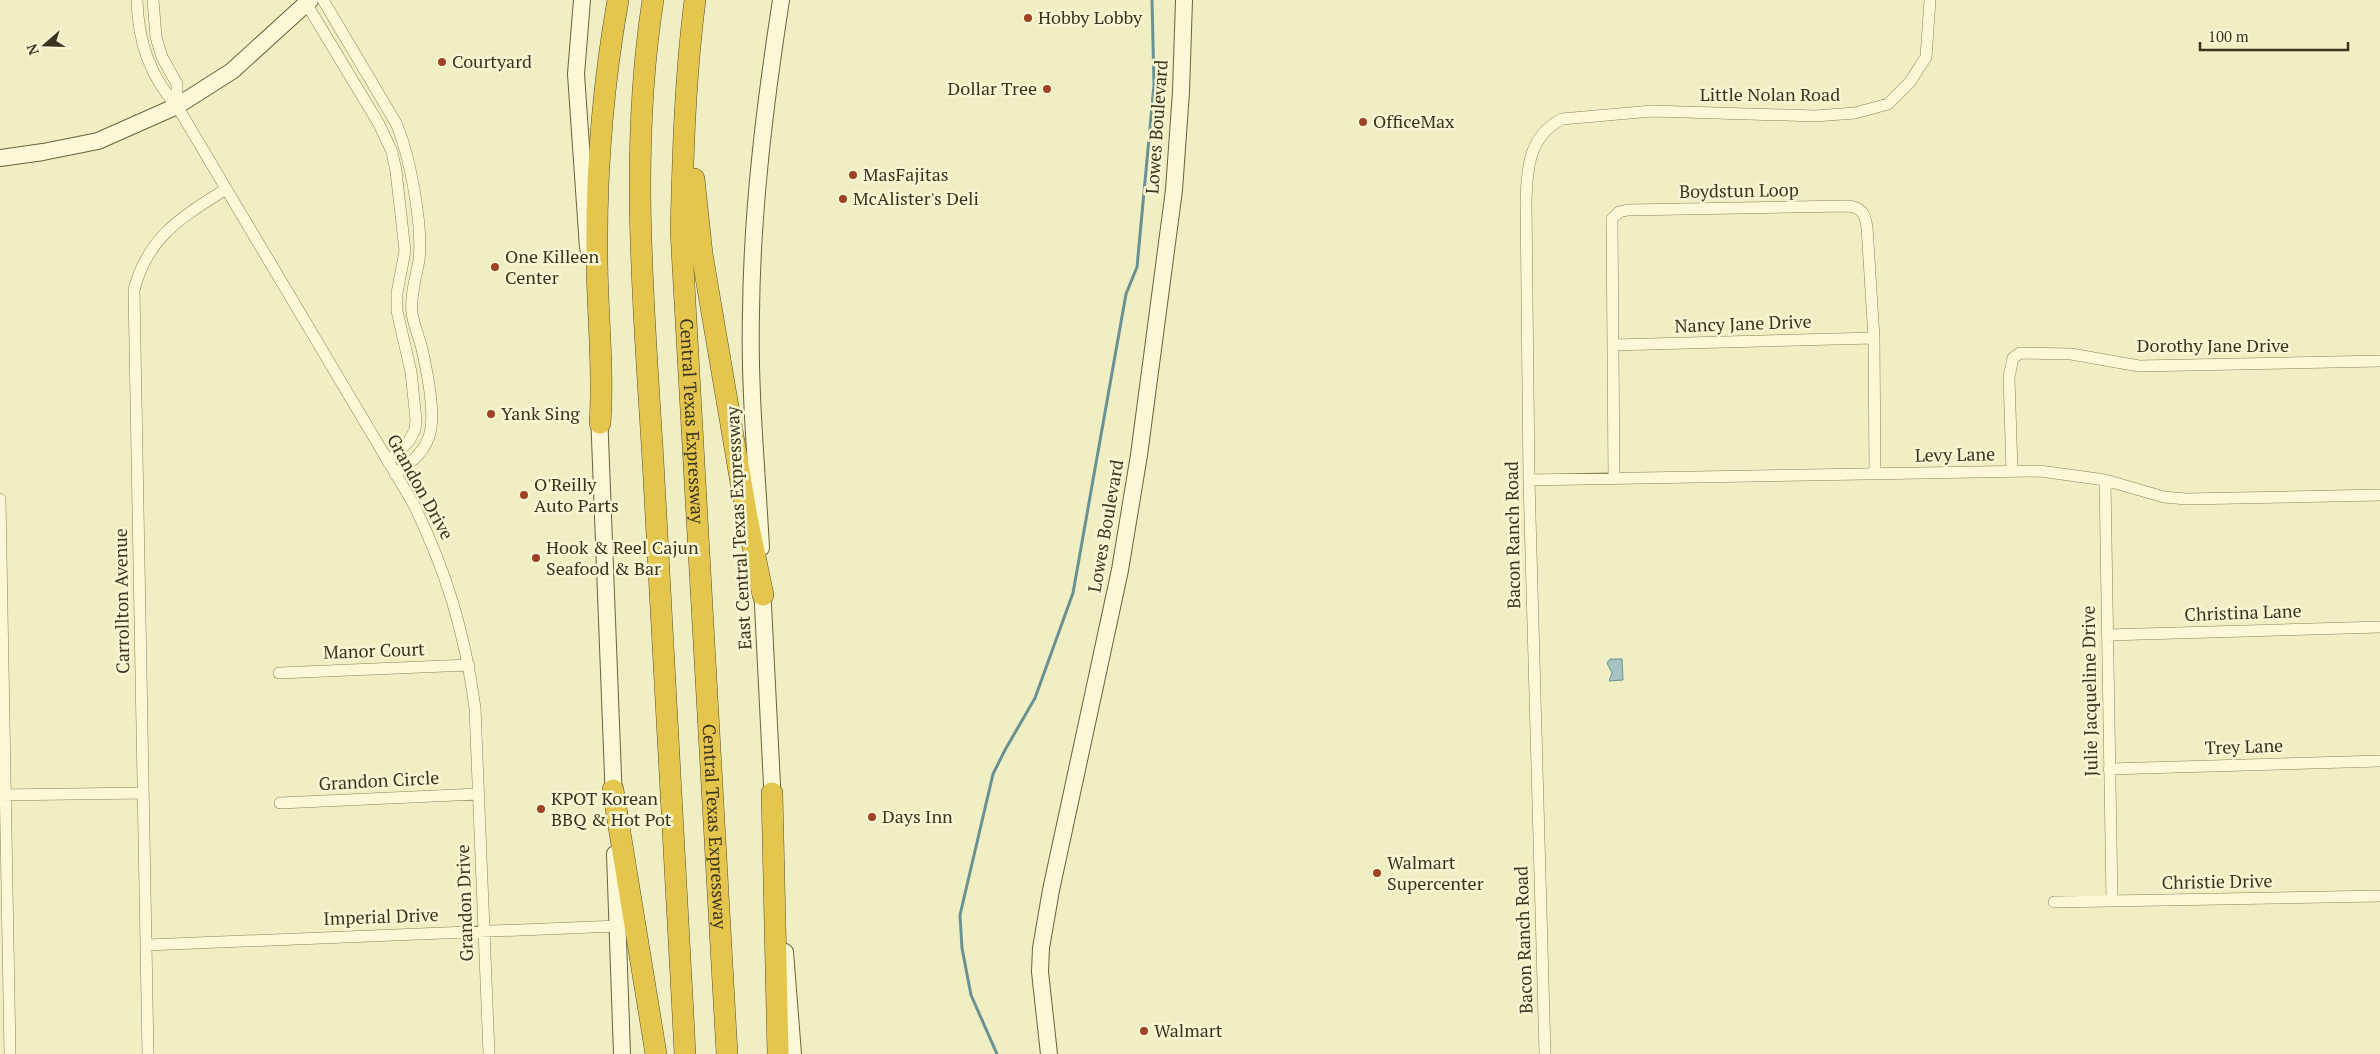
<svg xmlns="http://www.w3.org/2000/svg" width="2380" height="1054" font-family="'PT Serif',serif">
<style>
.water{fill:#a5c3c1;stroke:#6b9292}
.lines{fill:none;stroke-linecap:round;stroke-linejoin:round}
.stream{stroke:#6b9292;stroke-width:3}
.street-casing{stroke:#8c8059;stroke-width:12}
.secondary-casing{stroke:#6e613c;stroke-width:18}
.highway-casing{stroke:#594c2d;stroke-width:22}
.street{stroke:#fbf8d7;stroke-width:11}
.secondary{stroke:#fbf8d7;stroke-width:16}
.highway{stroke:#e4c64f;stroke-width:21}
.poi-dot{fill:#9e4125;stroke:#f7f6d3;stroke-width:2}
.labels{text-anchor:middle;stroke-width:5;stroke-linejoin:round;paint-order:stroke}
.poi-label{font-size:18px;fill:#3b331d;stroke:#f7f6d3;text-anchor:start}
.street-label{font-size:18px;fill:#3b331d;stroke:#f7f6d3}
</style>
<rect width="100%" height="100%" fill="#f0eec3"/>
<path class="water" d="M1610,659H1622L1623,680L1609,681L1612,673L1607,663Z"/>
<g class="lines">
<path class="stream" d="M997,1054L971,995L962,948L960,915L993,774L1005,750L1035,698L1073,593L1126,294L1137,267L1154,85L1152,0"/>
<defs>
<path id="street" d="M137,0C138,40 149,76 177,106L413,503C446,570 465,633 475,708L489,1054
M153,0L156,37L162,57L177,84V106
M323,0L396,123C410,156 423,225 419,260C416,278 410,295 412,313C414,326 419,337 422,349C427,371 434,407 431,428C428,450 412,462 395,474
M306,3L379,124L392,152L396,171L405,251L397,293V311L411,372L416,420L415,430L409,441L388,462
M1613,345L1874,338
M2012,471L2009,377L2013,358L2020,353L2071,354L2139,366L2380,361
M1614,478L1612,219L1619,212L1628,210L1847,206C1862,207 1865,214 1867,227L1874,338L1875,474
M1529,480L2040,471L2105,480L2164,497L2186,499L2380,495
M2105,480L2112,901
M0,499L10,1054
M2107,635L2380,627
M279,673L469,665
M2109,769L2380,761
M0,795L143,793
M280,803L478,794
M2054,902L2380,896
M146,945L618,926
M148,1054L134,290C148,236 182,217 226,189
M1545,1054L1529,480L1526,201C1527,167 1529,136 1562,119L1652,111L1815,116L1855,113L1888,104L1910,82L1926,57L1930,0"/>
<path id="secondary" d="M582,0L576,74L588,248
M0,158L43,152L98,141L177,106L232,71L310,0
M599,412L614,802
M761,548C757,470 749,391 751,313C752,208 765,104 781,0
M762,585L773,805
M615,854L622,1054
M785,952L793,1054
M1049,1054L1040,972L1041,948L1051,890L1120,570L1139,455L1174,190L1181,92L1184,0"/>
<g id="highway">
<path d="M653,0C629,152 644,308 653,461C663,658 675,856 685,1054"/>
<path id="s1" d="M695,0C685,77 683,154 681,231L727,1054"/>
<path d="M694,179L702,254L747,518L763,595"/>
<path d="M600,423C604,367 597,312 597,256C596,170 603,85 618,0"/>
<path d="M613,790L656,1054"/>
<path d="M772,793L778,1054"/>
</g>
</defs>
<use href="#street" class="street-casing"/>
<use href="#secondary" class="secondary-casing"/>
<use href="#highway" class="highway-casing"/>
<use href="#street" class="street"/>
<use href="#secondary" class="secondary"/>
<use href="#highway" class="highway"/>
</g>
<g class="poi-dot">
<circle cx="1028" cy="18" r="5"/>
<circle cx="442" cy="62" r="5"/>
<circle cx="1047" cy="89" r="5"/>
<circle cx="1363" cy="122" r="5"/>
<circle cx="853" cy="175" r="5"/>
<circle cx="843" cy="199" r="5"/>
<circle cx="495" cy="267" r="5"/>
<circle cx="491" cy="414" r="5"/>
<circle cx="524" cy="495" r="5"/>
<circle cx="536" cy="558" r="5"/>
<circle cx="541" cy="809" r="5"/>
<circle cx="872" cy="817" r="5"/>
<circle cx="1377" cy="873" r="5"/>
<circle cx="1144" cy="1031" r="5"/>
</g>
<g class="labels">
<g class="poi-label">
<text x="1038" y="24">Hobby Lobby</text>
<text x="452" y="68">Courtyard</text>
<text x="1037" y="95" text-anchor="end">Dollar Tree</text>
<text x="1373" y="128">OfficeMax</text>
<text x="863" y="181">MasFajitas</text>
<text x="853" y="205">McAlister's Deli</text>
<text x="505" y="263">One Killeen<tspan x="505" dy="21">Center</tspan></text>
<text x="501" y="420">Yank Sing</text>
<text x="534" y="491">O'Reilly<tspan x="534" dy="21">Auto Parts</tspan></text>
<text x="546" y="554">Hook &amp; Reel Cajun<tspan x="546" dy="21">Seafood &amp; Bar</tspan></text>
<text x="551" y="805">KPOT Korean<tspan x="551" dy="21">BBQ &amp; Hot Pot</tspan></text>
<text x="882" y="823">Days Inn</text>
<text x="1387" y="869">Walmart<tspan x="1387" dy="21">Supercenter</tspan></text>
<text x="1154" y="1037">Walmart</text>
</g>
<g class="street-label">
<text x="1770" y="101">Little Nolan Road</text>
<text transform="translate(1157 127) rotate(-86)" y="6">Lowes Boulevard</text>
<text transform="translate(1739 191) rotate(-1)" y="6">Boydstun Loop</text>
<text transform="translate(1743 324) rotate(-2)" y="6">Nancy Jane Drive</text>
<text x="2213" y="352">Dorothy Jane Drive</text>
<text dy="6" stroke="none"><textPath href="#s1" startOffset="422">Central Texas Expressway</textPath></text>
<text transform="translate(1955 455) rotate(-1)" y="6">Levy Lane</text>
<text transform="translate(420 487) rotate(61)" y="6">Grandon Drive</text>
<text transform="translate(1106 526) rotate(-80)" y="6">Lowes Boulevard</text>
<text transform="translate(739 528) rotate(-93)" y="6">East Central Texas Expressway</text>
<text transform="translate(1513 535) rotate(-91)" y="6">Bacon Ranch Road</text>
<text transform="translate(122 601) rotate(-91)" y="6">Carrollton Avenue</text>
<text transform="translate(2243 613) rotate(-2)" y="6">Christina Lane</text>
<text transform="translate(374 651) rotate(-2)" y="6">Manor Court</text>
<text transform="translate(2090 691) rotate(-91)" y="6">Julie Jacqueline Drive</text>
<text transform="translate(2244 747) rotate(-2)" y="6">Trey Lane</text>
<text transform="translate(379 781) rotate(-3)" y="6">Grandon Circle</text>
<text dy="6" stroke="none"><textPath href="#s1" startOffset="828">Central Texas Expressway</textPath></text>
<text transform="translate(2217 882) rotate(-1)" y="6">Christie Drive</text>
<text transform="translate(465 903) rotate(-92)" y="6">Grandon Drive</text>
<text transform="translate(381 917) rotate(-2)" y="6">Imperial Drive</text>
<text transform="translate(1524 940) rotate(-92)" y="6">Bacon Ranch Road</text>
</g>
</g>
<g transform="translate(45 45) rotate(250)" stroke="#f7f6d3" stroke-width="4" paint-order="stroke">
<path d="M0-4L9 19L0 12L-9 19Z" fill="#3b331d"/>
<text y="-8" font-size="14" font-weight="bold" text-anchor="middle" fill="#3b331d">N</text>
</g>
<path d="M2200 42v8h148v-8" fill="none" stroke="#3b331d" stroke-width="2.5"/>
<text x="2208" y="42" font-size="15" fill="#3b331d" stroke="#f7f6d3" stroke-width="4" paint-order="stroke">100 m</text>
</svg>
